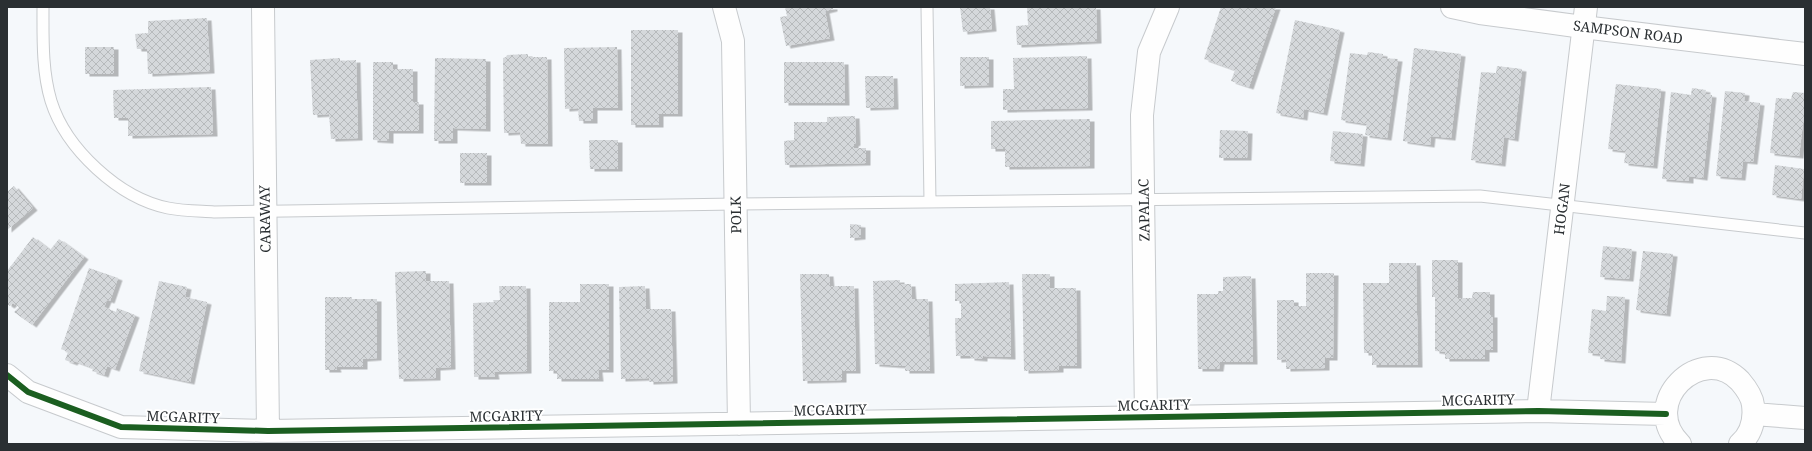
<svg xmlns="http://www.w3.org/2000/svg" width="1812" height="451" font-family="'Noto Serif',serif">
<style>
.building{fill:url(#building-cross-hatch);filter:url(#shadow)}
.lines{fill:none;stroke-linecap:round;stroke-linejoin:round}
.lane-casing{stroke:#c7cacd;stroke-width:13}
.street-casing{stroke:#c7cacd;stroke-width:24}
.secondary-casing{stroke:#c7cacd;stroke-width:24}
.lane{stroke:#fefefe;stroke-width:11}
.street{stroke:#fefefe;stroke-width:22}
.secondary{stroke:#fefefe;stroke-width:22}
.cycleway-casing{stroke:#fff;stroke-width:8}
.cycleway{stroke:#1b5e20;stroke-width:6}
.labels{text-anchor:middle;stroke-width:4;stroke-linejoin:round;paint-order:stroke}
.street-label{font-size:14px;fill:#2a2f32;stroke:#fff}
</style>
<defs>
<pattern id="building-cross-hatch" width="8" height="8" patternUnits="userSpaceOnUse"><rect width="8" height="8" fill="#d5d8db"/><path d="M0 0l8 8M0 8l8-8" fill="none" stroke="#b7babc"/></pattern>
<filter id="shadow"><feDropShadow dx="4.5" dy="2.5" stdDeviation="0" flood-color="#0004"/></filter>
</defs>
<rect width="100%" height="100%" fill="#f5f8fb"/>
<path class="building" d="M785,7H833V9L825,11L830,38L786,46L780,17L787,16Z
M960,7H990L992,29L963,32Z
M1027,7H1096L1097,41L1017,45L1016,26L1028,25Z
M1221,7H1276L1249,87L1231,81L1235,70L1204,59Z
M207,18L210,71L148,74L147,49H137L135,34L148,33V21Z
M1295,20L1340,30L1323,113L1304,109L1303,118L1276,113Z
M631,30H678V114H659V125H631Z
M85,47H114V74H85Z
M617,47L618,108H593V121H579L578,108L565,109L564,48Z
M1414,48L1461,54L1451,138L1431,136L1430,145L1403,141Z
M1368,52L1383,54V58L1398,59L1387,138L1365,135L1367,124L1341,120L1350,53L1367,55Z
M528,54V57H547L548,144H521L520,132L504,133L503,58L506,57L507,55Z
M1087,56L1088,108L1003,110V89H1014L1013,58Z
M960,57H989V85L960,86Z
M340,58V61L356,60L358,138L331,139L329,114L313,115L310,60Z
M435,58L486,59V129L453,128V141H434Z
M373,62H393V69H413V102H419V131H389V141L373,140Z
M784,62H844L845,103H784Z
M1497,66L1522,69L1514,139L1504,137L1501,164L1471,160L1481,72L1496,73Z
M865,76H893L894,107L866,108Z
M1616,84L1661,89L1653,166L1624,163L1626,151L1608,149Z
M211,87L213,134L128,136V118H114L113,90Z
M1692,88L1706,90L1705,94L1712,95L1703,178L1689,176V181L1662,179L1671,92L1691,95Z
M1725,91L1745,93L1744,101L1760,103L1753,162L1743,161L1741,178L1716,176Z
M1793,92L1805,93V115H1804L1799,156L1770,153L1776,98L1791,99Z
M855,116L856,143L854,144V148H866V163L785,165L784,141L794,140V122H827V117Z
M1090,119V166L1005,167V149H991V121Z
M1220,130L1248,131L1247,158H1219Z
M1333,131L1363,134L1360,164L1330,161Z
M589,140H618V169H590Z
M460,153H487V183H460Z
M1775,165L1804,169L1801,199L1772,195Z
M14,186L33,208L7,230V192Z
M850,224L861,225V237L850,238Z
M33,237L50,250L59,239L84,257L32,325L14,312L19,307L13,303L10,306L7,304V271Z
M1603,246L1632,249L1629,279L1600,277Z
M1643,251L1673,254L1666,314L1636,310Z
M1432,260H1458V298H1472L1473,292H1490V315H1493V350H1485V359H1445V352L1435,351V297H1432Z
M1389,263H1416L1418,365H1372V353H1364L1363,283H1389Z
M89,268L118,278L110,301L107,300L104,307L116,312L117,308L135,315L115,369L107,366L104,375L92,371L93,368L74,361L73,363L65,360L68,352L61,349Z
M426,271V281H449L451,367L436,368V378L399,379L395,272Z
M1306,273H1334L1333,358H1325V368L1286,369V359L1277,360V300H1294V306H1306Z
M800,274H829L830,286H854L856,371H842V380L803,381Z
M1022,274H1050V288H1076L1077,366H1059V370L1024,371Z
M1251,276L1253,362H1220L1219,369H1198L1197,294H1218V291H1223V277Z
M900,280V284H911L912,299H928L930,371H905V366L875,364L873,281Z
M159,281L187,287L185,297L207,302L190,382L139,371Z
M1009,282L1011,357L983,356V359L970,358V356H956L955,318H961V301H955V284Z
M580,284H609V370H598L599,379H557V371H549V302H580Z
M499,286H526L527,371L494,372L495,377H474L473,303L494,302L493,300H500Z
M645,286L646,309H671L673,381L649,382V378L621,379L619,287Z
M1607,296L1625,297L1621,361L1600,359V354L1588,353L1592,309L1606,311Z
M325,297H352V299H377V358L363,359V367H336L337,370H325Z"/>
<g class="lines">
<defs>
<path id="lane" d="M43,7C43,38 42,71 51,101C66,149 119,198 168,208C183,211 199,211 214,212L736,204L1480,196L1805,233
M927,7L930,202"/>
<path id="street" d="M263,7L268,431
M724,7L733,41L739,424
M7,375L28,392L121,427L268,431L1538,411L1666,414
M1538,411L1586,7
M1754,414L1805,418
M1146,417L1142,115L1149,52L1168,7
M1680,444C1638,403 1701,341 1740,381C1746,388 1752,396 1753,405C1755,420 1751,434 1740,444"/>
<path id="secondary" d="M1452,7L1480,13L1583,27L1805,54"/>
</defs>
<use href="#lane" class="lane-casing"/>
<use href="#street" class="street-casing"/>
<use href="#secondary" class="secondary-casing"/>
<use href="#lane" class="lane"/>
<use href="#street" class="street"/>
<use href="#secondary" class="secondary"/>
<defs>
<path id="cycleway" d="M7,375L28,392L121,427L268,431L1538,411L1666,414"/>
</defs>
<use href="#cycleway" class="cycleway-casing"/>
<use href="#cycleway" class="cycleway"/>
</g>
<g class="labels">
<g class="street-label">
<text transform="translate(1628 32) rotate(7)" y="5">SAMPSON ROAD</text>
<text transform="translate(1562 209) rotate(-83)" y="5">HOGAN</text>
<text transform="translate(1144 210) rotate(-91)" y="5">ZAPALAC</text>
<text transform="translate(736 215) rotate(-91)" y="5">POLK</text>
<text transform="translate(265 219) rotate(-91)" y="5">CARAWAY</text>
<text transform="translate(1478 400) rotate(-1)" y="5">MCGARITY</text>
<text transform="translate(1154 405) rotate(-1)" y="5">MCGARITY</text>
<text transform="translate(830 410) rotate(-1)" y="5">MCGARITY</text>
<text transform="translate(506 416) rotate(-1)" y="5">MCGARITY</text>
<text transform="translate(183 417) rotate(2)" y="5">MCGARITY</text>
</g>
</g>
<rect width="1812" height="451" fill="none" stroke="#2a2f32" stroke-width="16"/>
</svg>
